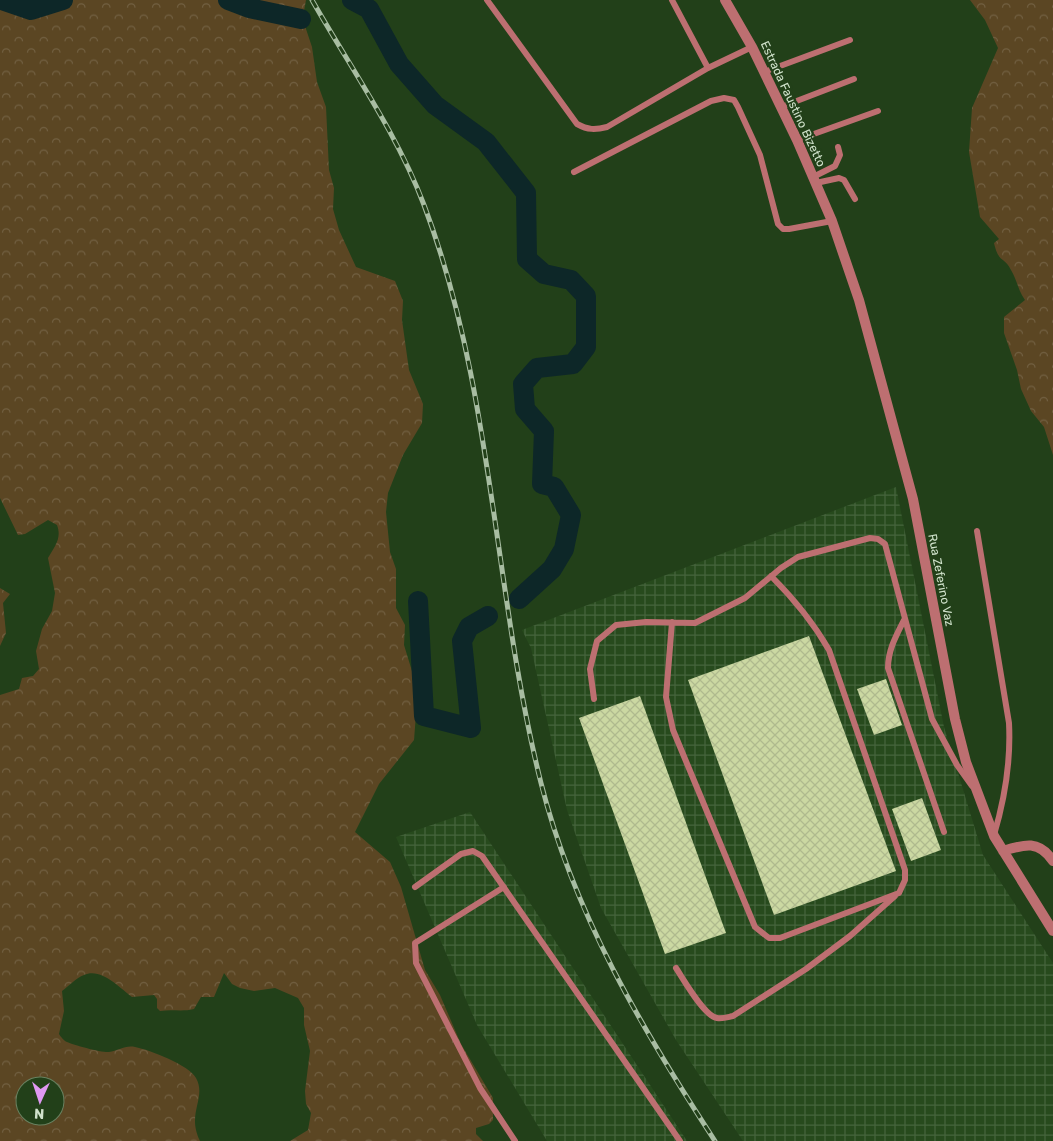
<svg xmlns="http://www.w3.org/2000/svg" width="1053" height="1141" font-family="Rubik,sans-serif">
<style>
.industrial{fill:url(#industrial-grid)}
.forest{fill:url(#forest-crowns);fill-rule:evenodd}
.lines{fill:none;stroke-linecap:round;stroke-linejoin:round}
.river{stroke:#0d2728;stroke-width:20}
.building{fill:url(#building-cross-hatch)}
.lane{stroke:#bd6f71;stroke-width:6}
.street{stroke:#bd6f71;stroke-width:10}
.rail-casing{stroke:#a8bda2;stroke-width:5}
.rail{stroke:#224019;stroke-width:3;stroke-dasharray:9;stroke-linecap:butt}
.labels{text-anchor:middle;stroke-width:5;stroke-linejoin:round;paint-order:stroke}
.street-label{font-size:12px;fill:#d0e2cb;stroke:#224019}
</style>
<defs>
<pattern id="industrial-grid" width="8" height="8" patternUnits="userSpaceOnUse" patternTransform="scale(1.25)"><rect width="8" height="8" fill="#274a1d"/><path d="M0 4h8M4 0v8" fill="none" stroke="#45643c"/></pattern>
<pattern id="forest-crowns" width="20" height="18" patternUnits="userSpaceOnUse" patternTransform="scale(1.25)"><rect width="20" height="18" fill="#5b4623"/><path d="M2 6a3 3 0 1 1 6 0M12 15a3 3 0 1 1 6 0" fill="none" stroke="#726042"/></pattern>
<pattern id="building-cross-hatch" width="8" height="8" patternUnits="userSpaceOnUse" patternTransform="scale(1.25)"><rect width="8" height="8" fill="#cbd8a2"/><path d="M0 0l8 8M0 8l8-8" fill="none" stroke="#afba8e"/></pattern>
</defs>
<rect width="100%" height="100%" fill="#224019"/>
<path class="industrial" d="M896,487L944,727L983,855L1053,963V1141H743L676,1040L601,908L567,810L531,648L522,630Z
M470,812L687,1141H547L477,1025L396,837Z"/>
<path class="forest" d="M0,0H306L304,11L306,29L312,47L317,82L326,107L329,170L334,188L333,209L339,230L356,267L395,281L403,301L402,320L409,370L423,404L422,423L403,455L388,493L386,512L390,552L396,569V608L405,625L404,645L415,681L417,701L414,740L379,784L355,832L390,862L401,887L425,970L440,995L461,1044L493,1098V1120L489,1124L476,1128V1134L483,1141H290L308,1130L311,1113L306,1104L305,1091L310,1051L304,1025V1008L298,998L275,988L254,991L240,988L232,984L224,973L214,997H201L194,1009C182,1012 172,1009 160,1011L157,1008V999L154,995L132,997C120,988 101,967 84,975C76,978 69,986 62,991L64,1011L59,1034C61,1037 64,1041 67,1042C73,1045 103,1053 109,1052C118,1051 125,1045 135,1047C150,1050 189,1065 196,1078C207,1098 186,1113 200,1141H0V695L19,689L22,678L33,676L39,669L36,651L42,629L52,611L55,593L48,558C55,546 62,538 57,525L48,520L25,534L18,535L0,498ZM25,1086H55V1116H25Z
M970,0H1053V455L1044,427L1031,411L1021,389L1017,370L1004,333V317L1025,300C1018,290 1017,280 1011,270C1004,256 999,264 994,243L999,239L980,217L969,152L972,108L998,48L985,20Z
M0,588L10,594L3,603L6,633L0,646Z"/>
<g class="lines">
<path class="river" d="M2,0L31,10L63,0
M228,0L249,8L301,19
M352,0L369,9L399,64L435,105L486,142L526,193L527,259L544,274L571,280L586,296V347L573,364L537,368L523,384L525,409L544,431L542,484L554,487L571,515L564,549L552,569L519,599
M418,601L424,716L471,728L462,641L469,627L488,616"/>
</g>
<path class="building" d="M809,636L896,871L774,915L688,680Z
M886,679L902,725L874,735L857,689Z
M640,696L726,933L665,954L579,718Z
M922,798L941,850L911,861L892,809Z"/>
<g class="lines">
<path class="lane" d="M487,0L577,124C588,130 595,130 607,127L708,68L752,47
M672,0L708,68
M764,72L850,40
M781,107L854,79
M797,140L878,111
M574,172L711,101L724,98L734,100L738,107L760,155L778,224L783,229H789L832,221
M813,177L835,166L840,155L838,147
M816,183L839,178L844,180L855,199
M977,531L1009,723C1011,762 1005,798 994,835
M904,620C896,636 888,650 888,668L944,832
M672,622L666,697L673,730L755,927L769,938H780L899,893L905,880V870L829,650C813,622 794,599 771,576
M594,699L590,669L597,641L616,625L646,622L695,623L745,598L781,568L798,557L870,538L878,539L885,544L932,719L957,765L972,786
M415,887L461,854L473,851L482,856L680,1141
M504,887L415,943L416,963L480,1088L515,1141
M676,968C684,980 704,1016 717,1018C723,1019 728,1017 733,1016L806,969L850,936L895,896"/>
<path class="street" d="M725,0L752,47L797,140L832,221L859,300L913,499L955,719L966,762L994,836L1053,931
M1003,851C1025,844 1039,840 1053,861"/>
<defs>
<path id="rail" d="M312,0C350,67 397,133 424,205C494,390 493,592 541,783C574,914 642,1029 715,1141"/>
</defs>
<use href="#rail" class="rail-casing"/>
<use href="#rail" class="rail"/>
</g>
<g class="labels">
<g class="street-label">
<text transform="translate(793 104) rotate(65)" y="4">Estrada Faustino Bizetto</text>
<text transform="translate(941 580) rotate(79)" y="4">Rua Zeferino Vaz</text>
</g>
</g>
<g transform="translate(40 1101) rotate(183)"><circle r="24" fill="#224019" stroke="#688160"/>
<path d="M0-4L9 19L0 12L-9 19Z" fill="#df98f2"/>
<text y="-8" font-size="14" font-weight="bold" text-anchor="middle" fill="#d0e2cb">N</text>
</g>
</svg>
